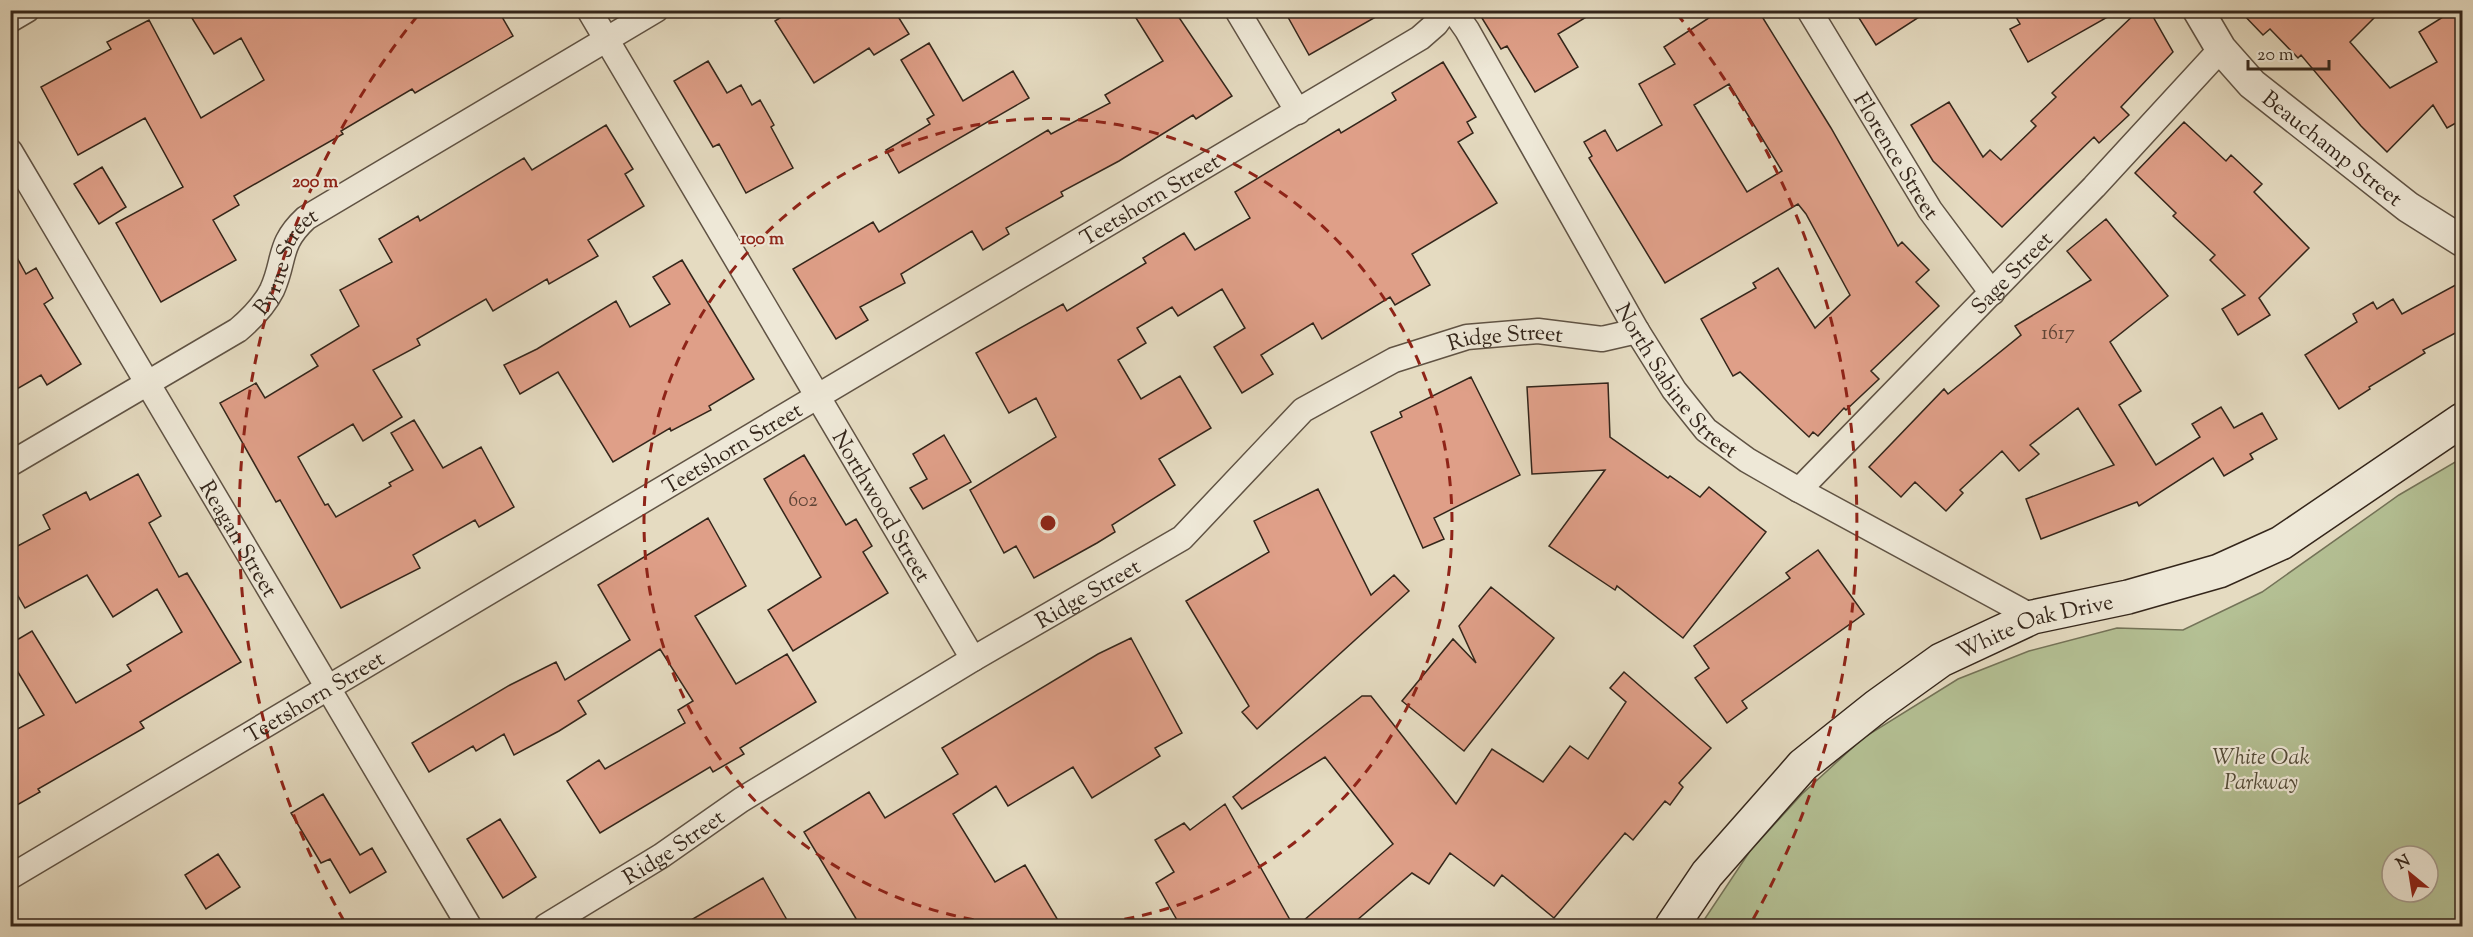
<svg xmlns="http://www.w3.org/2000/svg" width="2473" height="937" font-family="'Sorts Mill Goudy',serif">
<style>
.green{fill:#b4c094;stroke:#747358;stroke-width:1.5;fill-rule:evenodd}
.building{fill:#df9f88;stroke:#34261b;stroke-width:1.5;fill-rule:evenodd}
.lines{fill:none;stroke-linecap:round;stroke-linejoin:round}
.minor-casing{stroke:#605344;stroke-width:27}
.tertiary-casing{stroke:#605344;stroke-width:33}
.secondary-casing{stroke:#34261b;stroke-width:36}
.minor{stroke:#eee8d7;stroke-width:24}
.tertiary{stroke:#eee8d7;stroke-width:30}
.secondary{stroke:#eee8d7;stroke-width:33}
.ring{fill:none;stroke:#8f2418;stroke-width:3;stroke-dasharray:10 8}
.labels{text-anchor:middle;stroke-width:4.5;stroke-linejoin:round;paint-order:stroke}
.number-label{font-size:20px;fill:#5f4436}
.street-label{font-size:22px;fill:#34261b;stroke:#eee8d7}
.park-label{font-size:22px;font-style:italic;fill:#544c39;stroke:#eee8d7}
.centre{fill:#8f2418;stroke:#eee8d7;stroke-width:3}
.ring-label{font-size:18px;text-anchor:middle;font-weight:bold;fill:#8f2418;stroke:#eee8d7;stroke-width:4.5;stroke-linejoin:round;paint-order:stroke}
</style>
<rect width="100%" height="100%" fill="#e5dbc1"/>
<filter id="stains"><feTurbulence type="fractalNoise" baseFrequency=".00333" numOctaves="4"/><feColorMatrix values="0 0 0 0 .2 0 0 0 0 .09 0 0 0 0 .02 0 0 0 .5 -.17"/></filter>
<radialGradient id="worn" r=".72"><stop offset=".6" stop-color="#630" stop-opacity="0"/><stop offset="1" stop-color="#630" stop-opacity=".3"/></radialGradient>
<path class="green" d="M2462,458V926H1700L1750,851L1802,794L1863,738L1958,679L2029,651L2117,628L2183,630L2262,592L2399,495ZM2392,856H2428V892H2392Z"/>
<path class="building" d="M187,10H498L513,36L415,93L412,89L341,131L343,134L234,196L239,205L213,220L236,260L161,302L116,223L183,187L145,118L78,155L41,87L111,49L107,42L149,20L201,118L264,80L241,38L214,54Z
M792,10H894L909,34L874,55L869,48L814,83L775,21Z
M1131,10H1174L1232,96L1196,119L1193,115L1119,161L1061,192L1063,196L1006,228L1009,234L983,250L972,231L901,274L905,283L860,307L868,320L836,339L793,269L873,222L879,232L1048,130L1051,134L1110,103L1105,95L1163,61Z
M1284,10H1388L1309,55Z
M1477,10H1598L1558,34L1578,67L1535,92L1507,46L1501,49Z
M1721,10H1758L1831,128L1898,246L1902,242L1929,270L1916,282L1939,306L1871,371L1879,379L1846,410L1844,408L1818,436L1813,432L1809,437L1740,372L1733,376L1701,319L1756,288L1753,283L1778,268L1815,328L1850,295L1806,214L1798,204L1665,283L1589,158L1592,156L1584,142L1605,130L1617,151L1662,125L1639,84L1675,64L1664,47ZM1729,84L1782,171L1747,192L1694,105Z
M1854,10H1930L1876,45Z
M2012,10H2120L2028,62L2010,29L2020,24Z
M2139,10H2148L2152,15L2173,52L2121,107L2129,115L2099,143L2094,137L2002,227L1933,161L1911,125L1949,102L1983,157L1990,150L2001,160L2036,126L2031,121L2056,97L2052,93Z
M2239,10H2382L2350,42L2390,88L2437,62L2419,32L2454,10H2463V119L2447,128L2433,105L2387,152L2361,126L2301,55L2298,58L2270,29L2263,35Z
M929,43L963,101L1013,71L1029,98L899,173L886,150L930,124L927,119L934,115L901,60Z
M708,61L727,93L741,85L752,105L760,100L774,125L771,127L793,168L746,193L719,144L713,147L674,81Z
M1443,62L1476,117L1467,122L1473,133L1458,142L1497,203L1412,254L1430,285L1395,305L1390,297L1322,339L1313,323L1261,355L1273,374L1242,393L1214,347L1245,328L1222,289L1178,316L1172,307L1137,328L1146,343L1118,360L1141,399L1180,376L1211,428L1159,459L1175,485L1112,525L1115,532L1097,543L1034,578L1016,546L1004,553L970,490L1056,437L1036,398L1009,413L976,353L1063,304L1067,311L1146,263L1143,258L1184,233L1195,250L1250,218L1235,192L1339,129L1341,133L1396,100L1392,93Z
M2184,122L2226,161L2231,155L2262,184L2254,192L2309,248L2259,298L2270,315L2238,335L2222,309L2245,295L2210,260L2215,255L2173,216L2176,213L2135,173Z
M606,125L633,169L625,174L644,206L588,240L598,256L549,284L547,279L493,311L486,299L417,339L420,345L373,370L402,417L363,441L353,424L298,457L325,505L328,504L336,517L391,486L389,483L413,470L391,433L414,420L443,468L481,447L514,507L479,527L475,520L413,555L420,568L341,608L280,500L276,502L220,403L256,383L265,398L318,366L311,355L359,326L340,290L392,262L379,239L418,216L420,221L524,158L532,170Z
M102,167L126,207L99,224L74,184Z
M2106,219L2168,296L2110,342L2141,391L2119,405L2156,465L2200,437L2192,424L2221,407L2234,428L2262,413L2277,439L2250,454L2253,459L2224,476L2213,458L2139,506L2137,502L2041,539L2026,499L2114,465L2078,408L2030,445L2039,454L2019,471L2002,451L1960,490L1963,493L1946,511L1915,482L1901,497L1869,467L1944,389L1948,394L2021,335L2015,326L2091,280L2067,251Z
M10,245L26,274L36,268L53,298L44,304L81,364L47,385L41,375L10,393Z
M682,260L754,379L709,406L711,410L671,431L670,428L613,462L558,372L520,394L504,365L537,349L616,301L630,327L670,304L653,277Z
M2463,281V329L2423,350L2425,353L2369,387L2370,389L2339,409L2305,355L2357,322L2353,314L2373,302L2377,309L2393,299L2402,314Z
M1471,377L1520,475L1434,518L1444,539L1423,548L1371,432L1402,417L1400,412Z
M1608,383L1610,437L1668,478L1670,476L1700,497L1709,487L1766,532L1683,638L1617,586L1615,590L1549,546L1605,470L1532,474L1527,387Z
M944,435L971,482L923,509L910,488L927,479L913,454Z
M804,455L846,525L856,519L872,546L863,552L888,593L793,651L768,610L821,577L764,479Z
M138,474L161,516L149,523L179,577L187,573L241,662L140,722L144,728L38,789L40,792L10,809V733L44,715L10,659V644L32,631L76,703L131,671L127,665L182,632L157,589L113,617L87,575L25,608L10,582V550L50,529L43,515L86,492L90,500Z
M1318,489L1371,595L1394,575L1409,591L1257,729L1242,712L1249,706L1186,601L1269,552L1254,521Z
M708,518L746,586L695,616L736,684L787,654L816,702L740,748L744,754L713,772L710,767L600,833L567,781L599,760L605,769L685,723L678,710L693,701L660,649L578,701L586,714L559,731L514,755L504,734L476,751L473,746L429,772L412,743L510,685L556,662L565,680L630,640L598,585Z
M1818,550L1864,614L1742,701L1747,708L1727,723L1695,678L1709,668L1694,646L1790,578L1786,573Z
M1491,587L1554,638L1464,751L1402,701L1453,639L1476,663L1459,626Z
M1131,638L1182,733L1155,748L1160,756L1092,798L1073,767L1008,806L996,786L953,814L995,882L1025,865L1062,927H861L804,832L869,792L885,818L958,774L942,748L1098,654Z
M1624,672L1711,748L1679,783L1683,787L1670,805L1665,801L1633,840L1625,833L1554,918L1502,875L1494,886L1450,853L1429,884L1412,873L1349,927H1296L1393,844L1325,757L1242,809L1233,797L1362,696H1371L1456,804L1492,749L1543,782L1570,746L1588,759L1626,702L1610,688Z
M323,794L360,855L372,848L386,872L350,893L330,859L321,863L291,813Z
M1225,804L1294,927H1181L1156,883L1174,872L1155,840L1184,823L1190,830Z
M500,819L536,877L503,898L467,839Z
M218,854L240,887L206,909L185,875Z
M763,878L791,927H679Z"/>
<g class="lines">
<defs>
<g id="minor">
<path id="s1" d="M589,10L973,659"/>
<path d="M1237,10L1298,112"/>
<path id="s2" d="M1453,10L1467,30L1637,331L1674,390L1706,430L1747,460L1799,490L2033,617"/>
<path id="s3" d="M1809,10L1930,210L1992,293"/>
<path d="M10,20L27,10"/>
<path id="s4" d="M10,151L469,926"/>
<path id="s5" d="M10,464L238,330C251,319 264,306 272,290C286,259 277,245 306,218L656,10"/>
<path id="s6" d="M1799,490L2094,187L2221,49"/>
<path id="s7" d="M10,877L1420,38L1436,24L1446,10"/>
<path id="s8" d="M546,926L661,856L741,800L973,659L1182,538L1303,410L1394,360L1467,337L1538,331L1602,339L1637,331"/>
</g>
<g id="tertiary">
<path id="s9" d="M2198,10L2221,49L2252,84L2408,207L2462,241"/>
</g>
<g id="secondary">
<path id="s10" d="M1672,926L1707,874L1803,765L1877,706L1941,660L2033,617L2128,597L2219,571L2281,543L2462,420"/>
</g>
</defs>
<use href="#minor" class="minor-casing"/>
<use href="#tertiary" class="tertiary-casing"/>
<use href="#secondary" class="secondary-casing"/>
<use href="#minor" class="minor"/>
<use href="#tertiary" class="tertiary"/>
<use href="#secondary" class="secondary"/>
</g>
<g class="ring">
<path d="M1027 926A404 404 0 1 1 1069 926"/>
<path d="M344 921A809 809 0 0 1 419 14M1677 14A809 809 0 0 1 1752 921"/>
</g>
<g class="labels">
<g class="number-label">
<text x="2058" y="339">1617</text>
<text x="803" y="506">602</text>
</g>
<g class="street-label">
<text dy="8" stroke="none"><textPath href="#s9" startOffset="195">Beauchamp Street</textPath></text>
<text dy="8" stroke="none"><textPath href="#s3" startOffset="170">Florence Street</textPath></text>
<text dy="8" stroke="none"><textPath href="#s7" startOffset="1326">Teetshorn Street</textPath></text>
<text dy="8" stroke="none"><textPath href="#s5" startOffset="350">Byrne Street</textPath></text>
<text dy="8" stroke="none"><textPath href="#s6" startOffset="304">Sage Street</textPath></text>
<text dy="8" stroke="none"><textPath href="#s8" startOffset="1140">Ridge Street</textPath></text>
<text dy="8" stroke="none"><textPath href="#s2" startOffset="434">North Sabine Street</textPath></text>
<text dy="8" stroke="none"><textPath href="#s7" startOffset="840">Teetshorn Street</textPath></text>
<text dy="8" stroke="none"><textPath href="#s1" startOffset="576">Northwood Street</textPath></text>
<text dy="8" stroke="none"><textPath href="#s4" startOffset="450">Reagan Street</textPath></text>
<text dy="8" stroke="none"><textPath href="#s8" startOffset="636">Ridge Street</textPath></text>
<text dy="8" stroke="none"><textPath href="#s10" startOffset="482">White Oak Drive</textPath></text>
<text dy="8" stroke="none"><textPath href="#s7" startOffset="354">Teetshorn Street</textPath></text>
<text dy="8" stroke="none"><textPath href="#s8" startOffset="150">Ridge Street</textPath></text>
</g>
<g class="park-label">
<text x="2261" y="764">White Oak<tspan x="2261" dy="25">Parkway</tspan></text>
</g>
</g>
<circle cx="1048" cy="523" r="9" class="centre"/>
<g class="ring-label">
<text x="315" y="187">200 m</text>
<text x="762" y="244">100 m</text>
</g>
<rect width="2473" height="937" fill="none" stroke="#e5dbc1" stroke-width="36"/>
<rect x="12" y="12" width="2449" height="913" fill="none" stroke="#34261b" stroke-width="3"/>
<rect x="18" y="18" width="2437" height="901" fill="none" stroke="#34261b" stroke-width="1.5"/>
<g transform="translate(2410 874) rotate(330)"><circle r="28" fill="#eee8d7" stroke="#a49a8c" stroke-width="1.5"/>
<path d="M0-4.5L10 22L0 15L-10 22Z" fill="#8f2418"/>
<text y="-9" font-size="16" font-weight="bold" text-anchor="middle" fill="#34261b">N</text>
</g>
<path d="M2248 60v9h81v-9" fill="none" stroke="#34261b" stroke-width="3"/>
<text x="2257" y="60" font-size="18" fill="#34261b" stroke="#eee8d7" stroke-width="4.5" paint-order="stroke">20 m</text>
<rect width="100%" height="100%" filter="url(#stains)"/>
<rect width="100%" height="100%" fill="url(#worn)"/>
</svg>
